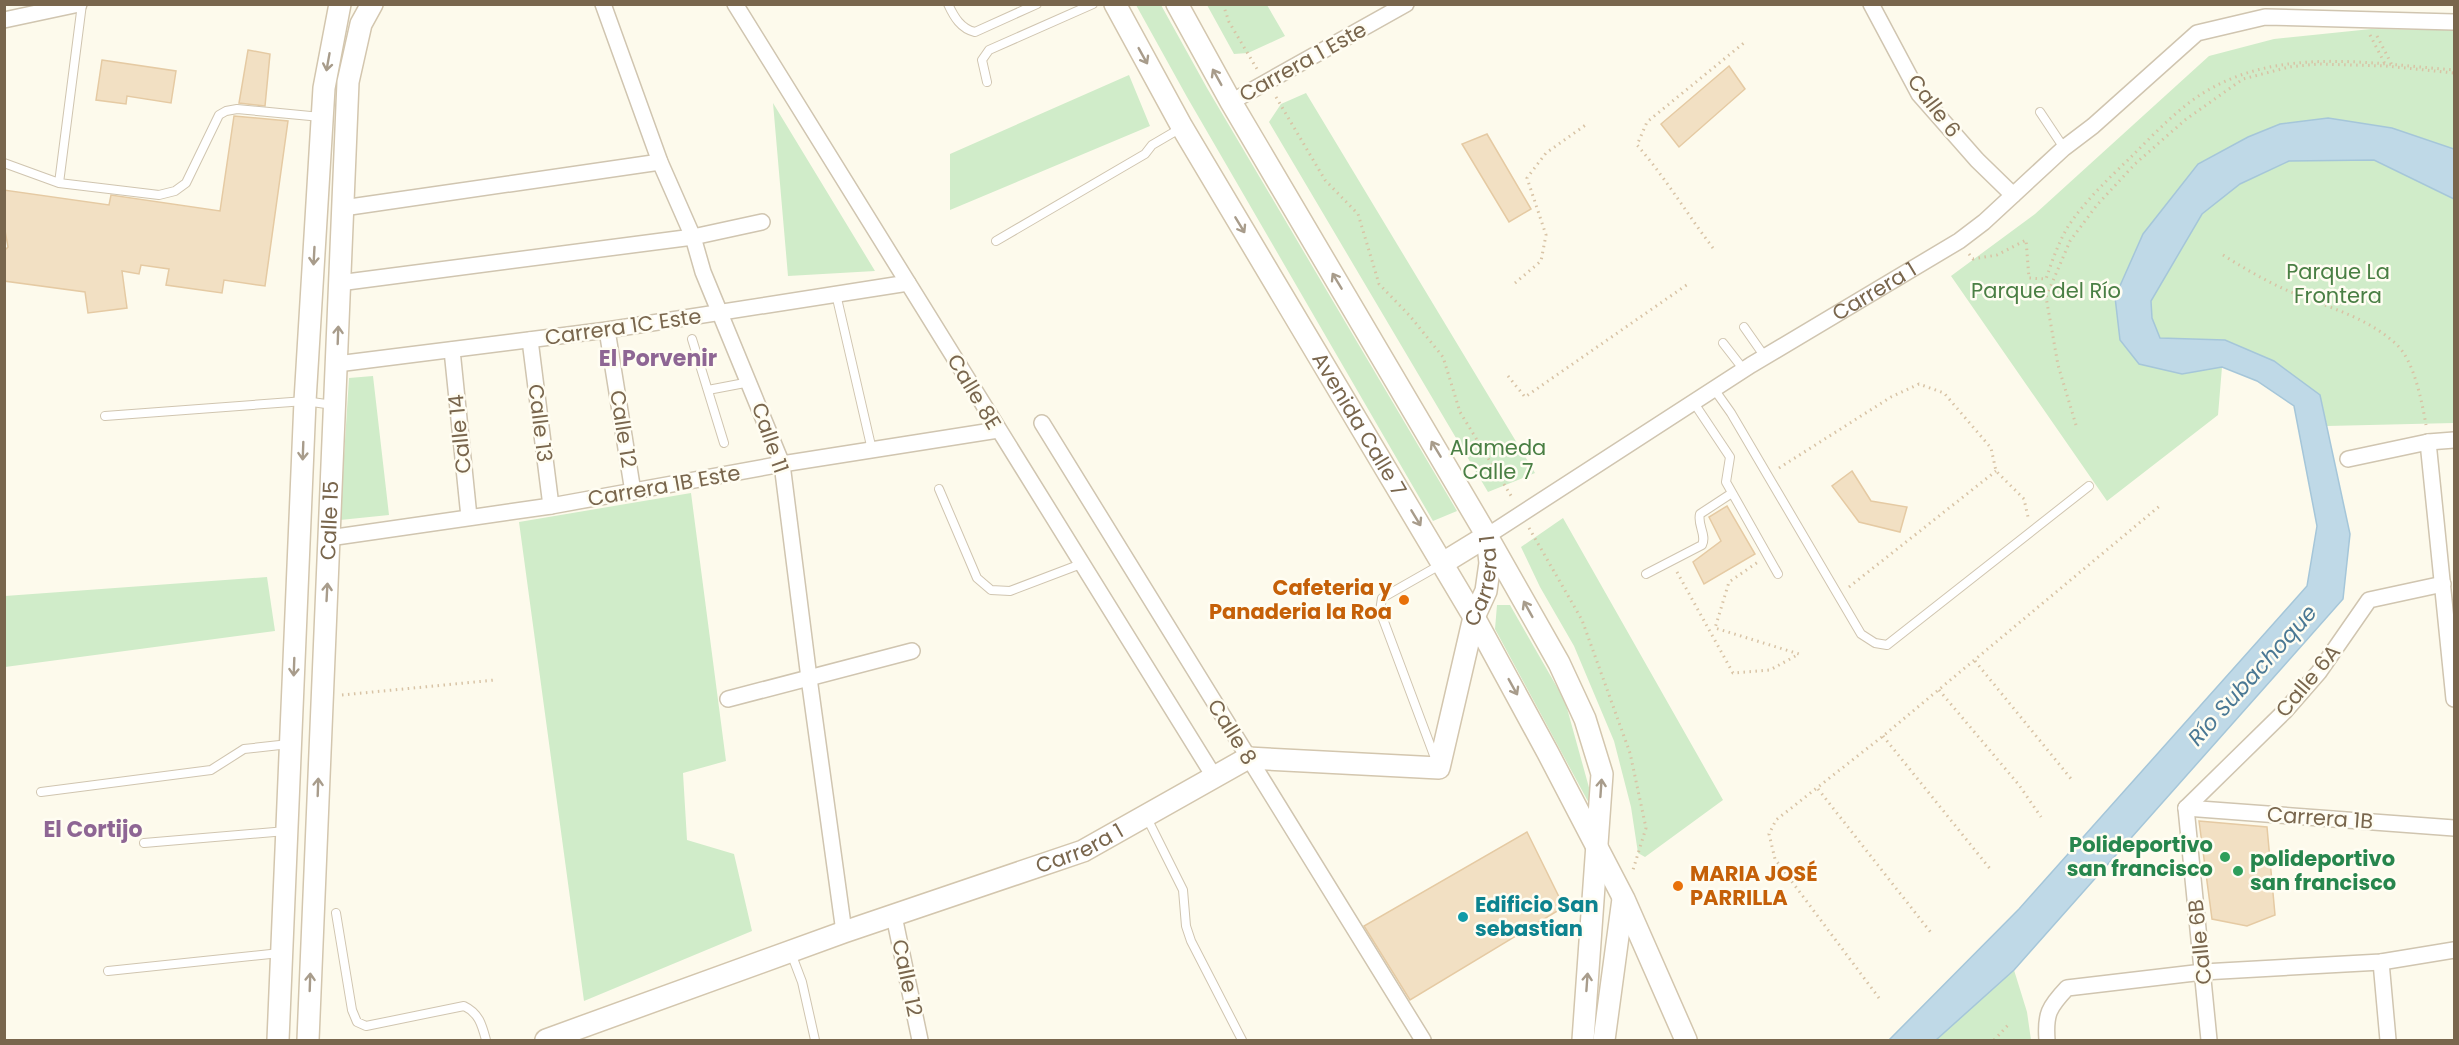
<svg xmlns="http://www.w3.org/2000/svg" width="2459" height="1045" font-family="Poppins,sans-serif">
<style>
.green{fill:#d0ecc9}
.water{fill:#bfd9e7;stroke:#a5c6d9;stroke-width:1.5}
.building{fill:#f2e0c3;stroke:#e5caa3;stroke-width:1.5}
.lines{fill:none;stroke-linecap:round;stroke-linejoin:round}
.lane-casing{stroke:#d0c5b0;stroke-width:10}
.street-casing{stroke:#d0c5b0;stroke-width:18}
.secondary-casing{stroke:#d3c6ae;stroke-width:24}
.path{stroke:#d8c3a5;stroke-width:3;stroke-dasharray:1.5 4.5;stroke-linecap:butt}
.lane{stroke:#fff;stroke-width:8}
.street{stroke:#fff;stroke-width:15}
.secondary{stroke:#fff;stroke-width:21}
.oneway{stroke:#a89c8b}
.food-dot{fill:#e8710a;stroke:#fffdf2;stroke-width:2}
.leisure-dot{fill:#2e9e5b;stroke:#fffdf2;stroke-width:2}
.culture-dot{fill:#0f9aa8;stroke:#fffdf2;stroke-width:2}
.labels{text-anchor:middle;stroke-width:5;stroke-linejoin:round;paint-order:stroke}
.street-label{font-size:21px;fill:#79664d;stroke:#fffdf2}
.park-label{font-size:21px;fill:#4a7f44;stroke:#fffdf2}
.food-label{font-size:21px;font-weight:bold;fill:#c56008;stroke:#fffdf2;text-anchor:end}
.leisure-label{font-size:21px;font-weight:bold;fill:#27864d;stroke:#fffdf2;text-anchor:end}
.culture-label{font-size:21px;font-weight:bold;fill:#0d838f;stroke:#fffdf2;text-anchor:start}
.neighbourhood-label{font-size:22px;font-weight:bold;fill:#8e6694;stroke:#fffdf2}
.water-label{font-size:22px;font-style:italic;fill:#4a7894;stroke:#fffdf2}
</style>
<rect width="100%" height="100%" fill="#fdfaec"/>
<path class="green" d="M1136,5H1161L1207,88L1457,511L1433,521L1187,97Z
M1207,5H1267L1285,36L1248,53L1234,54Z
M2371,29L2454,30V149L2392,128L2280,124L2115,297L2182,374L2222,367L2218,415L2107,501L1951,276L2035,214L2209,56L2274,39Z
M1129,75L1150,126L950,210V154Z
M1306,93L1535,473L1488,492L1269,122L1281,104Z
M773,103L875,271L788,276Z
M2374,160L2454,199V423L2327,426L2320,395L2225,340L2160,338L2152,318L2151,301L2202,214L2240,184L2289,161Z
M373,376L389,515L340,520L349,378Z
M691,493L726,761L683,773L687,840L734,854L752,931L584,1001L519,522Z
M1563,518L1723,800L1645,857L1638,853L1631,807L1614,741L1574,646L1540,587L1521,547Z
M267,577L275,631L5,667V596Z
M1497,605H1510L1565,701L1598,820L1495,629Z
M2014,970L2027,1012L2031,1040H1936Z"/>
<path class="water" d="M2328,118L2392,128L2454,149V199L2374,160L2289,161L2240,184L2202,214L2151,301L2152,318L2160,338L2225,340L2274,361L2320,395L2350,534L2343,599L2014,970L1936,1040H1889L2019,909L2307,586L2317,526L2294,406L2257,381L2222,367L2182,374L2139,364L2120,340L2115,297L2143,234L2198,164L2248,137L2280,124Z"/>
<path class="building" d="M248,50L270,54L265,106L239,103Z
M102,60L176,71L171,103L127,96L126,104L96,100Z
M1729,66L1745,89L1679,147L1661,124Z
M234,116L288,121L265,286L224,280L222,293L166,285L169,269L141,265L139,274L122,271L127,308L88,313L85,292L4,281V251L8,247L4,225V190L109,205L111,195L220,211Z
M1487,134L1531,209L1509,222L1462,144Z
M1852,471L1871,501L1907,507L1900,532L1859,522L1832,486Z
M1727,506L1755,554L1704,584L1693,562L1721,541L1709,517Z
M2199,821L2267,827L2275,915L2247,926L2212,919Z
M1527,832L1564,907L1410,1000L1364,926Z"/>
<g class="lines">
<defs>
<path id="lane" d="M948,4C954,17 961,29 975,32L1037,4
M987,82L982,60L989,50L1093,4
M2040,112L2064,148
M4,163L59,183L159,195L175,191L186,183L219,115L226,111L237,109L321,117
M59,183L82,4
M996,241L1145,154L1152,145L1181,128
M836,294L872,450
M1744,327L1765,357
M692,339L724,443
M1723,343L1744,370
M1714,389L1731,413L1861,634L1875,643L1887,645L2089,486
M708,390L750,382
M1694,403L1730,457L1726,482L1778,574
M105,416L305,401L333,405
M939,489L977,578L991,590L1010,591L1081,564
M1646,574L1702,545C1707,535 1697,525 1700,514L1732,493
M1435,758L1380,611L1382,598L1440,565
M41,792L211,770L244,749L289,744
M1147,818L1183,890L1186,926L1191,941L1242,1040
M144,843L286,831
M336,913L352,1010L357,1022L366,1026L464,1006C479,1013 482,1025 486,1040
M791,953L802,982L815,1040
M108,971L280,953"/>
<g id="street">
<path d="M603,4L660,162L693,237L703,272L782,464L809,678L844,932"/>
<path d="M735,4L1215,778"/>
<path d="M1871,4L1919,94L1977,160L2013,195"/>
<path d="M4,20L79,4"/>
<path d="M1231,102L1406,4"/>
<path d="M343,208L660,162"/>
<path d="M339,283L693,237L762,222"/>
<path d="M607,330L633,492"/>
<path d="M530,340L551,506"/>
<path d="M452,350L469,517"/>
<path d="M337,364L607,330L908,283"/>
<path d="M1042,423L1423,1040"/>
<path d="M2428,442L2454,699"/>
<path d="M2348,459L2428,442L2454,440"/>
<path id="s1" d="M1487,536L1751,365L1959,241L1984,222L2064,148L2093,126L2197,33L2265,17L2454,22"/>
<path d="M329,538L551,506L782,464L998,430"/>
<path d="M728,699L912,651"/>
<path d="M2186,808L2285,711L2319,672L2369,600L2443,584"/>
<path d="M2186,808L2454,828"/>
<path d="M2186,808L2209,1040"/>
<path d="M894,916L920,1040"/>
<path d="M2381,962L2388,1040"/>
<path d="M2047,1040C2045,1014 2049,1007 2067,988L2203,972L2381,962L2454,950"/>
</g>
<g id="secondary">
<path id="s2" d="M1115,4L1182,127L1474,617L1548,753L1624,899L1686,1040"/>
<path d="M1177,4L1231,102L1487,536L1559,663L1585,719L1602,774L1583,1040"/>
<path d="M1443,563L1487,536"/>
<path d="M278,1040L305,401L324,88L340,4"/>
<path id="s3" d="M308,1040L348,82L361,24L372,4"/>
<path id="s4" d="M546,1040L844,932L1083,851L1248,758L1439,768L1474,617L1486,591L1490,563L1487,536"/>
<path d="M1604,1040L1623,899"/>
</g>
</defs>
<use href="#lane" class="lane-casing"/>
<use href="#street" class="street-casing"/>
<use href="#secondary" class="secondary-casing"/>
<path class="path" d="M1223,4L1229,22L1257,69
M2370,35L2385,64
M2377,36L2392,65
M1276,97L1325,180L1358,214L1379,284L1410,316L1443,357L1460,412L1513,499
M1713,248C1687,214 1665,177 1637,145L1647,122L1745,42
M1969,254L1973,259L1997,255L2026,240L2029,278L2046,279C2052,261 2059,241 2069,225C2086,200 2109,178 2130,158C2149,139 2169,118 2190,102C2268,44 2365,63 2454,70
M2223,255C2250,272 2276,287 2306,298C2337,310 2370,320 2396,344C2414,360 2422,402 2426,425
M1515,283L1541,261L1546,235L1527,178L1546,153L1587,124
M1508,376L1525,397L1688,284
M2076,425L2058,365L2046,297L2070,241L2097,205L2135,164L2185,120L2243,79L2289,67L2318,64L2386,66L2454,73
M1779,468L1891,397L1919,384L1944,393L1991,448L1996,471L2024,499L2028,517
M1529,528L1582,620L1630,753L1646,828L1632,873
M1677,572L1733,673L1770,670L1799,654L1715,628L1729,582L1758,562
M1849,587L1996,471
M1975,661L2072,780
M1939,690L2019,785L2041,817
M342,695L495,680
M1883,736L1991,870
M1818,789L1932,934
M1879,998L1775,859L1769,834L1776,820L1883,736L2162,504
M1994,1040L2009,1024"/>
<use href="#lane" class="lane"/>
<use href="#street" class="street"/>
<use href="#secondary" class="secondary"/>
</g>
<defs><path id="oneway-shaft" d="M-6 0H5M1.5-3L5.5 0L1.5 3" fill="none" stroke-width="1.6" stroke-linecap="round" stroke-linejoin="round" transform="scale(1.5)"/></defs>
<g class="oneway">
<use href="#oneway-shaft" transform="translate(1143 56) rotate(61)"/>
<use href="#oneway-shaft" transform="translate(328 62) rotate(100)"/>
<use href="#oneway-shaft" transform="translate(1217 77) rotate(-119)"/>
<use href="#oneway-shaft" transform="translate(1240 225) rotate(59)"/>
<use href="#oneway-shaft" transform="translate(314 256) rotate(93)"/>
<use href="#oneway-shaft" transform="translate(1337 281) rotate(-121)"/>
<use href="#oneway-shaft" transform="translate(338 335) rotate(-88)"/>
<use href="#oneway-shaft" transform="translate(1436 449) rotate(-121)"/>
<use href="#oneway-shaft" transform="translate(303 451) rotate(92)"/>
<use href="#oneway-shaft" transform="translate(1416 518) rotate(59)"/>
<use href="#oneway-shaft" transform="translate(327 592) rotate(-87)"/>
<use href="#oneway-shaft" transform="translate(1528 609) rotate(-119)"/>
<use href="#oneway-shaft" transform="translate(294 667) rotate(92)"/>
<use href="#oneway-shaft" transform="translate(1513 687) rotate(61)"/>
<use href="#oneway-shaft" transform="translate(318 787) rotate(-88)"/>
<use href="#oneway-shaft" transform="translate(1601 788) rotate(-86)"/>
<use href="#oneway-shaft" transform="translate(310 982) rotate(-88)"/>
<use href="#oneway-shaft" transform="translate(1587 982) rotate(-86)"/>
</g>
<g class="food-dot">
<circle cx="1404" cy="600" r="6"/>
<circle cx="1678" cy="886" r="6"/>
</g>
<g class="leisure-dot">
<circle cx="2225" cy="857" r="6"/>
<circle cx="2238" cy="871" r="6"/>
</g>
<circle class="culture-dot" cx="1463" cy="917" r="6"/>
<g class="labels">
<g class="street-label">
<text transform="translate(1303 62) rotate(-29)" y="7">Carrera 1 Este</text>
<text transform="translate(1934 106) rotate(53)" y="7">Calle 6</text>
<text dy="7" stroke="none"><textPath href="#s1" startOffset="458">Carrera 1</textPath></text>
<text transform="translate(623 327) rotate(-8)" y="7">Carrera 1C Este</text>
<text transform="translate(974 392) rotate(59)" y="7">Calle 8E</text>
<text transform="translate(540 423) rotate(83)" y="7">Calle 13</text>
<text dy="7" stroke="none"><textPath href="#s2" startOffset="486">Avenida Calle 7</textPath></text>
<text transform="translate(623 429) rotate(81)" y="7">Calle 12</text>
<text transform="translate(460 434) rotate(-96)" y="7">Calle 14</text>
<text transform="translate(770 438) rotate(71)" y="7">Calle 11</text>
<text transform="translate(664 486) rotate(-10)" y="7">Carrera 1B Este</text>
<text dy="7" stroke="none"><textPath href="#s3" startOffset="520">Calle 15</textPath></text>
<text dy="7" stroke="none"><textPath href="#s4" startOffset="1143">Carrera 1</textPath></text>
<text transform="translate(2308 681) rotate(-50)" y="7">Calle 6A</text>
<text transform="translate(1232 732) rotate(58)" y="7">Calle 8</text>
<text transform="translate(2320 818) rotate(4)" y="7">Carrera 1B</text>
<text dy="7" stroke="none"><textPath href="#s4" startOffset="567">Carrera 1</textPath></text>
<text transform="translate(2200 942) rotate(-96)" y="7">Calle 6B</text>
<text transform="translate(907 978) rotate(78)" y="7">Calle 12</text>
</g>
<g class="park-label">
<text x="2338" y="279">Parque La<tspan x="2338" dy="24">Frontera</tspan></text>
<text x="2046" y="298">Parque del Río</text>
<text x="1498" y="455">Alameda<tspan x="1498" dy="24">Calle 7</tspan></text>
</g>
<g class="food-label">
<text x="1392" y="595">Cafeteria y<tspan x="1392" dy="24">Panaderia la Roa</tspan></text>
<text x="1690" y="881" text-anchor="start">MARIA JOSÉ<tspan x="1690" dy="24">PARRILLA</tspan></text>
</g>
<g class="leisure-label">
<text x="2213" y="852">Polideportivo<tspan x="2213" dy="24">san francisco</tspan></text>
<text x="2250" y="866" text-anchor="start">polideportivo<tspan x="2250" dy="24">san francisco</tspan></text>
</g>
<g class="culture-label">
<text x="1475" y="912">Edificio San<tspan x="1475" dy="24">sebastian</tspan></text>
</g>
<g class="neighbourhood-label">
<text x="658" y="366">El Porvenir</text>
<text x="93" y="837">El Cortijo</text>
</g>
<g class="water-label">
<text transform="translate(2252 675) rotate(-48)" y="8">Río Subachoque</text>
</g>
</g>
<rect width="2459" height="1045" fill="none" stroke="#79664d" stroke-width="12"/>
</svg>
